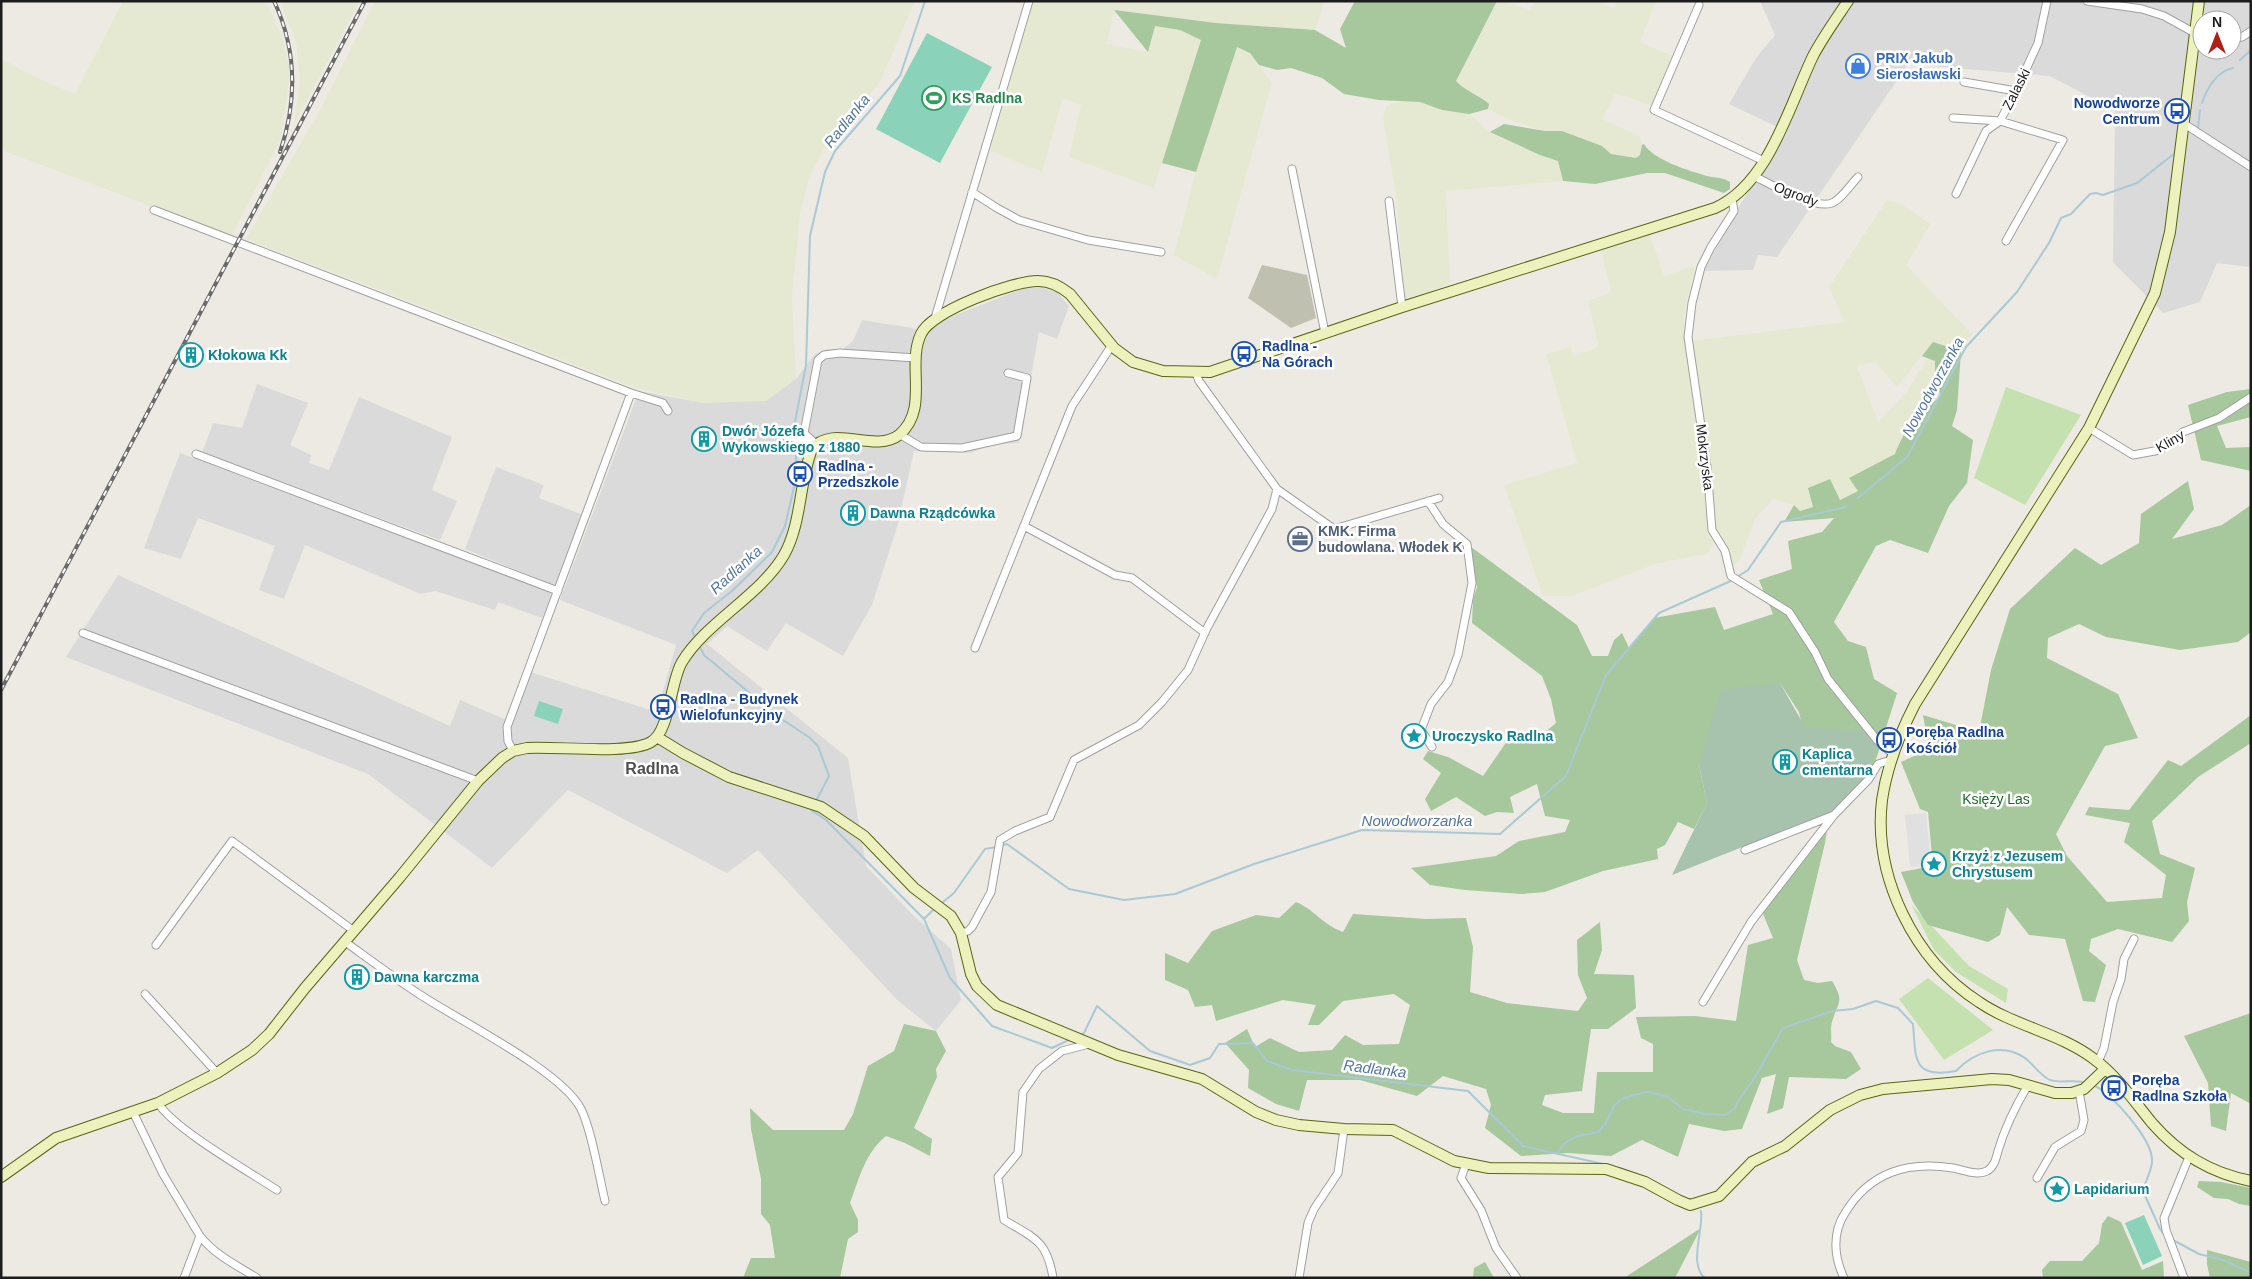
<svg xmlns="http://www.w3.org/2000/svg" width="2252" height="1279" font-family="Arial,sans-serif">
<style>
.residential{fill:#dadada;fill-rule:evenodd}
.construction{fill:#bfc0b0}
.farmland{fill:#e6e9d1}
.grass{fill:#c5e1af}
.forest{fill:#a7c79d}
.cemetery{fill:#a7c3ad}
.pitch{fill:#8ad3ba}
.parking{fill:#e0e0e0}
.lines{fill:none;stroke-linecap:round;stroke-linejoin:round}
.stream{stroke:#a9c9d5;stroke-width:2}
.street-casing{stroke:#a0a0a0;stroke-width:9}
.secondary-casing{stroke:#596512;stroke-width:12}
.street{stroke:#fff;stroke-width:7}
.secondary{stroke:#ecf1bd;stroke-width:10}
.rail-casing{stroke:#6a6a6a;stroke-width:4}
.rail{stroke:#fff;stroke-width:2;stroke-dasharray:5.5;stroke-linecap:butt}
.labels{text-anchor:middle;stroke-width:5;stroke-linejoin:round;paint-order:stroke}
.shop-label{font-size:14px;font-weight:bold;fill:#366cbe;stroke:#fff;text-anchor:start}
.street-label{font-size:14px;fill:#1c1c1c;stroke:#fff}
.leisure-label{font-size:14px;font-weight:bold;fill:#27864d;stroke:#fff;text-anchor:start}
.transit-label{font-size:14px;font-weight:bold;fill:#164399;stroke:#fff;text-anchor:start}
.culture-label{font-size:14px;font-weight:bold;fill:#0d838f;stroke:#fff;text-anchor:start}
.service-label{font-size:14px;font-weight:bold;fill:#4e5e75;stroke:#fff;text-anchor:start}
.park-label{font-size:14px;fill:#186d23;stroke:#fff}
.water-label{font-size:15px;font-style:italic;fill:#5577a0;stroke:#fff}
.quarter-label{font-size:16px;font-weight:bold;fill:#4f4f4f;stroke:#fff}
</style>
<rect width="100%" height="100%" fill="#edeae3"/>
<path class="residential" d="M1760,1H2251V267L2217,263L2200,302L2163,313L2113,262L2115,110L2050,76L1908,64L1777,257L1758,255L1753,270L1704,271L1732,218L1786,131L1729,104L1756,58L1775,35ZM2202,20H2232V50H2202Z
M1041,287L1058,293L1069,306L1057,339L1039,332L1019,443L996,444L970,453L914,451L897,527L872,605L843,656L786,623L767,651L727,626L707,644L848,758L866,866L913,915L951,949L961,1000L936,1031L897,1000L758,850L727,873L568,790L492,868L368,774L66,657L118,575L450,726L460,700L509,721L527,671L657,712L676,645L560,600L639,391L704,403L796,379L815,354L827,349H843L853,341L862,320L912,328L927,334L943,320L1022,289Z
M257,384L308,403L290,445L311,455L309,463L329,470L359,397L452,437L432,490L457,501L440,540L202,453L213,423L242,428Z
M180,453L553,593L542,618L498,602L495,610L435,591L421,594L305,545L284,599L259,590L275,546L198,518L181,559L144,548Z
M496,467L544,485L539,498L583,515L556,586L465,549Z"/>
<path class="construction" d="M1262,265L1307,275L1316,318L1291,328L1248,298Z"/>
<path class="farmland" d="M123,1H266L283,40L290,70L286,102L280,141L232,236L1,150V59L41,80L75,94Z
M280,1H360L294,124L300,81L296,42Z
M375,1H915L879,84L832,133L809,178L800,214L792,297L796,379L766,401L704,403L636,388L246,239L320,110Z
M1033,1H1325L1315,30L1216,23L1114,10L1107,44L1148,52L1155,26L1180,30L1201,40L1154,188L1069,157L1081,105L1063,98L1042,172L990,151Z
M1497,1H1504L1530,10L1534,1H1594L1614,8L1617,1H1656L1640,42L1673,56L1652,106L1616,93L1602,119L1640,136L1642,145L1640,155L1636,158L1611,154L1602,146L1562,131H1545L1513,121L1488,109L1489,104L1484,99L1461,87L1456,81Z
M1236,47L1250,53L1272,83L1217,279L1174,255L1196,172Z
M1402,101L1420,102L1442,110L1469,114L1490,132L1540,155L1558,161L1563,181L1446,191L1450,284L1404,301L1397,201L1383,118L1386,106Z
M1887,200L1901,204L1931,224L1906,265L1972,334L1961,347V351L1933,342L1897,387L1875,362L1857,366L1878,422L1907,391L1928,358L1935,361V382L1941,394L1937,400L1900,439L1895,454L1850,478L1858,490L1840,500L1829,479L1813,507L1800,511L1794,505L1773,499L1755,519L1740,560L1732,567L1727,549L1715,527L1710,462L1691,341L1844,322L1829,287Z
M1650,234L1664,276L1695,266L1684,314V333L1709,532L1715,544L1706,554L1655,564L1572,596H1543L1504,485L1577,463L1546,354L1571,347L1573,356L1599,347L1588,301L1611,292L1601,250Z"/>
<path class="grass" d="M2006,387L2081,415L2025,505L1974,478Z
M1911,904L1969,966L2008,989L2006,1003L1956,972L1934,950Z
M1928,978L1993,1030L1944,1060L1899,999Z"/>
<path class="forest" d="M1355,1H1497L1456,81C1465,91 1479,95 1489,104L1488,109L1469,114L1442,110L1420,102L1379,100L1344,94L1322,78L1291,68L1277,70L1259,65L1250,53L1237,47L1196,172L1162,163L1201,40L1180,30L1155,26L1148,52L1114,10L1216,23L1315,30L1346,48L1340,29Z
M1504,124L1545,131H1562L1602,146L1611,154L1636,158L1640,155L1642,145L1644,144C1653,160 1690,171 1707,176C1715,178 1723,177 1730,182V189L1724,193L1665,173H1647L1595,184L1563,181L1558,161L1540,155L1490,132Z
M1933,342L1961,351L1957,410L1952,426L1973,440L1967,483L1949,506L1928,553L1890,540L1876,546L1834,622L1848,641L1866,647L1874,679L1897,693L1872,772H1861L1802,726L1799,712L1780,683L1699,765L1707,803L1694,829L1678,822L1665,845L1657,849L1658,859L1603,871L1545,892L1522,894L1465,890L1430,885L1411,868L1496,856L1519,841L1565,832L1570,820L1545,816L1537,784L1510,797L1514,813L1497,812L1485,816L1456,797L1431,811L1425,799L1441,773L1423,759L1428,751L1448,757L1483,776L1514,731L1536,740L1556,723L1551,699L1542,676L1472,623L1473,600L1477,587L1467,544L1577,625L1592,656H1608L1614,640L1622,633L1629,648L1654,618L1715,607L1724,630L1773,614L1759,580L1792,569L1788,541L1822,532L1834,518L1784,522L1794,505L1800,511L1813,507L1808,488L1830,479L1840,500L1858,491L1849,478L1895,454C1905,427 1919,414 1941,396L1935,382V361L1922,356Z
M2251,389V417L2217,426L2226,448L2251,447V471L2201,460L2188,405L2227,392Z
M2188,481L2194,509L2172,539L2222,525L2251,505V632L2238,642L2180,650L2106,637L2079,624L2048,638L2047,658L2118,694L2138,738L2105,746L2056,834L2067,856L2107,902L2162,898L2166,875L2124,842L2130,823L2085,815L2089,807L2129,810L2168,760L2181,766L2251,715V743L2198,777L2152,821L2160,854L2195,868L2187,902L2189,921L2172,942L2118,929L2091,939L2089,951L2106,965L2095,1002L2083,1001L2065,939L2029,935L2007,907L2000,935L1988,942L1928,925L1913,902L1901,872L1933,866L1928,812L1920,809L1901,762L1929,749L1923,715L1979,732L1991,670L2010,609L2075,548L2101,565L2139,543L2141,514Z
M1827,831L1825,843L1797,960L1804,980L1818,983L1832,981C1845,1002 1838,1001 1832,1022C1830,1028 1832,1035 1831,1042L1835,1046L1851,1052L1861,1069L1846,1079L1789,1077L1783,1108L1767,1114L1776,1074L1762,1078L1742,1129L1724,1131L1689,1124L1678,1157L1642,1140L1611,1156L1568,1153L1521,1156L1485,1128L1491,1105L1486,1089L1443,1076L1417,1096L1360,1080H1307L1299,1111L1276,1104L1248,1088L1249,1070L1225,1043L1247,1029L1255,1047L1270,1038L1299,1052L1332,1050L1345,1035L1363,1045L1399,1044L1410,1005L1394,994L1343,1001L1319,1025H1308L1316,1005L1283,1000L1216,1021L1212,1005L1195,1007L1188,990L1165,980V953L1188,963L1212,931L1256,915L1279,918L1296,902C1315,910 1323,925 1343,932L1353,914L1426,919L1466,918L1473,947L1470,992L1507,1003L1578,1011L1587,998L1578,975L1577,940L1600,922L1602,950L1594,974L1634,975L1636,1008L1608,1029H1591L1582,1091L1545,1095L1542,1105L1563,1113H1594L1597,1072H1653V1044L1641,1038L1636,1017L1695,1016L1736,1021L1748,945L1773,938L1761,909Z
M2251,1013V1104L2231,1093L2226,1131L2211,1126L2208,1083L2184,1036Z
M904,1024L936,1031L946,1051L936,1069L937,1077L914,1128L932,1139L930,1156L905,1143L886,1136C865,1153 859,1179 850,1203L858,1220V1232L848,1239L840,1278H743L751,1258H775L770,1225L761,1214V1179L751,1129L750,1108L773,1130H844L853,1114L868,1066L894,1051Z
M2199,1181L2221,1182L2251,1188V1206L2239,1204L2228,1199L2214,1198L2197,1187Z
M2108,1216L2121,1222L2142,1270L2163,1261L2164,1278H2043L2042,1270L2050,1261H2082L2099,1243L2102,1224Z
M1701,1228L1675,1278H1624L1627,1276Z
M2207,1250L2251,1262V1278H2210L2207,1264Z
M1485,1262L1494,1278H1473L1474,1268Z"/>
<path class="cemetery" d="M1780,683L1805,727L1883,732L1864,781L1833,811L1672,875L1707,803L1699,765L1721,690Z"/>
<path class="pitch" d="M927,33L992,67L940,163L876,129Z
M539,701L563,709L558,724L534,716Z
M2144,1215L2162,1256L2143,1265L2125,1223Z"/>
<path class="parking" d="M1926,813L1931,865L1910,867L1905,815Z"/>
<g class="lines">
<path class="stream" d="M2240,60L2251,50
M2202,103C2207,88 2217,71 2233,68
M2198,128L2200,110
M795,436L794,427L806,365L810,236L825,172L835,151L900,76L925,1
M1858,498L1907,457L1966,347L2017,292L2049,243L2061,218L2071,214L2090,194L2096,193L2103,195L2137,183L2175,153
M1737,577L1748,570L1781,522L1846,507
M696,639L692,631L704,613L732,591L772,552L785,526L797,474L795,440
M699,645L704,655L777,716L810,738L818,746L829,776L816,801
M812,807L811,810L826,820L924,919L950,978L992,1026L1052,1048L1069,1040
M1002,845L1007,844L1069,889L1124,900L1175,894L1254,864L1362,830L1500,834L1566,776L1606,675L1659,613L1733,580
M943,902L954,893L985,849L996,847
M924,919L933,910
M1080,1035L1084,1033L1097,1006L1150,1051L1190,1065L1210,1058L1219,1044L1253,1043L1267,1061L1292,1070L1468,1091L1523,1146L1603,1164
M2093,1085C2111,1092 2153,1140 2152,1161C2152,1171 2145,1181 2143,1191L2160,1229L2166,1237
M1557,1153L1565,1143L1577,1136L1598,1132L1605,1125L1614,1106L1621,1099L1642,1093L1649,1092L1668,1097L1683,1109L1705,1114L1726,1115L1735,1108L1738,1101L1754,1079L1783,1028L1832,1011L1853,1009L1876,1001L1898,1008L1913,1024C1916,1059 1912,1079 1956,1071C1974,1052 2002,1042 2025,1058C2033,1064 2039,1074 2048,1079C2059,1085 2074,1078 2086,1083
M1620,1168L1636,1174
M1701,1211C1704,1229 1688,1265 1705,1278
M2173,1240L2199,1254L2223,1260L2251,1273"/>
<defs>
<path id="street" d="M2087,1L2142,9L2164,16L2202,37
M1699,5L1654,110L1764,161
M2232,40L2242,37L2251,31
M1964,82L2016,91
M1953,118L2000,121L2063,140L2006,241
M2183,123L2251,167
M1292,169L1325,333
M1754,176C1770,184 1818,212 1834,202C1843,197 1851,184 1858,177
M972,192L997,208L1019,220L1088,240L1161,252
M1956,194L1986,131L2000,121L2016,91L2038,43L2047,1
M1732,199L1734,211L1711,247L1701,267L1692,303L1688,337L1707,467L1712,530L1725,551L1731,576L1789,612L1815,652L1828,679L1877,740L1893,754
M1389,201L1402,307
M154,210L631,393L663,403L668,411
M935,318L1029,1
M1196,373L1199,381L1277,489L1334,529L1439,498
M2089,428L2133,455L2160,450L2183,432L2219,418L2251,397
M766,431L813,443
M899,434L921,447L962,448L1017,436L1027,378L1008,373
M816,444L804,433L818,360L824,355L840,353L916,358
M196,454L558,591
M1428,501L1443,524L1467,544L1472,583L1458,655L1448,682L1431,704L1421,730L1432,747
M1024,526L1115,575L1132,578L1205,633
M83,633L478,781
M975,648L1072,406L1112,345
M513,751L508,741L507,727L631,393
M1745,850L1834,815L1869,779L1878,764L1891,760
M961,933L968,931L972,927L991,892L1000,840L1015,831L1050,817L1074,760L1139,725L1162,702L1188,670L1207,628L1272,509L1277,489
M344,941C369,959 393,977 419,994C458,1020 562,1071 581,1109C592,1131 599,1176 605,1201
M156,945L232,841L354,931
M145,994L217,1073
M1703,1002L1751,922L1834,815
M2098,1062L2104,1048L2113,1002L2121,979L2124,959L2134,939
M158,1103C174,1129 248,1171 277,1190
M133,1112L163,1174L200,1236L184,1278
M1466,1164L1461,1178L1481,1210L1496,1248L1517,1278
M2037,1178L2055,1147L2081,1131L2084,1120L2079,1091
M200,1236C215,1255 236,1265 257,1278
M1053,1278C1047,1240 1034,1238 1004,1220L998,1177L1018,1153L1023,1092L1039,1069L1062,1051L1089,1044
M1299,1278L1308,1223L1314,1209L1338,1173L1344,1129
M1844,1278C1834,1257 1832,1233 1845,1213C1870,1172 1907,1161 1953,1168C1964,1170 1977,1176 1987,1171C1994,1167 1996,1159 1998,1151C2005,1127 2015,1107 2028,1085
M2184,1278L2166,1230L2164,1218L2189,1157"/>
<path id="secondary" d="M2199,1L2170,232L2155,293L2089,428L1915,704C1899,735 1887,766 1882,800C1873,877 1914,960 1979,1002C2014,1026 2060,1033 2094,1059C2117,1076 2134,1101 2152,1123C2179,1154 2210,1173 2251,1181
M657,737L683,753L729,777L821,807L864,836L914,888L951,916L961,933L971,974L977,986L997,1005L1118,1055L1202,1079L1256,1112L1276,1120L1299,1125L1344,1129L1393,1130L1454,1161L1489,1168L1606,1169L1645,1182L1678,1200L1690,1205L1719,1196L1752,1162L1785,1146L1830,1110L1860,1095L1883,1089L1992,1079L2009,1080L2055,1093H2072L2084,1089L2105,1069
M1,1177L56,1138L158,1103L217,1073L252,1050L269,1034L305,988L400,877L478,781L502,758L513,751L527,748C556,746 629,755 651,742C670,731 670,682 682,662C706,622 760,596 784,555C802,523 799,482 812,449C833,423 874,454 899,435C930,409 906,365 921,334C931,311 1015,280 1039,281C1051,281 1061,287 1070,294L1114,348L1133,362L1163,371L1210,372L1402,307L1715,208C1769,184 1789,106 1813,56C1823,37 1836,19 1848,1"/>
</defs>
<use href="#street" class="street-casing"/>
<use href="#secondary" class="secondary-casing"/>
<use href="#street" class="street"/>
<use href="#secondary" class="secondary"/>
<defs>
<path id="rail" d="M274,1C297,50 297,102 280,152
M1,690L365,1"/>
</defs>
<use href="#rail" class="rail-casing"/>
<use href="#rail" class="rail"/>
</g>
<defs>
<symbol id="shop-ring" viewBox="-11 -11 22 22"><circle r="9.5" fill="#fff" stroke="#3f7fe0" stroke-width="1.5"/><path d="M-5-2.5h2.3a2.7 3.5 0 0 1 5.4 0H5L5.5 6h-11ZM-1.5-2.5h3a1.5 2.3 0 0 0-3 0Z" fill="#3f7fe0"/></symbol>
<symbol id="stadium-ring" viewBox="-11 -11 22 22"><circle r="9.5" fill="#fff" stroke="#2e9e5b" stroke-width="1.5"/><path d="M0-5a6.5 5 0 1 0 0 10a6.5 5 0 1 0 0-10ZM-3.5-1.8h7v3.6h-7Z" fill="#2e9e5b"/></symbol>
<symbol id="bus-ring" viewBox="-11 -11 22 22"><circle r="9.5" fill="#fff" stroke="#1a4fb4" stroke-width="1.5"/><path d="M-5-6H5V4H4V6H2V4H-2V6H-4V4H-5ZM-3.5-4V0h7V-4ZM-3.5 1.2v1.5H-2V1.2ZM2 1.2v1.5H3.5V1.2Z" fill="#1a4fb4"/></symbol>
<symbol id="building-ring" viewBox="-11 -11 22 22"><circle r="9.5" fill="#fff" stroke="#0f9aa8" stroke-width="1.5"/><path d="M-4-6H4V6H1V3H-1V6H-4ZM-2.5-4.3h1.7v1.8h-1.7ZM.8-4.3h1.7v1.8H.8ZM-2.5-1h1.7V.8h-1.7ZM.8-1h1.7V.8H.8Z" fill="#0f9aa8"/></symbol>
<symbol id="office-ring" viewBox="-11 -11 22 22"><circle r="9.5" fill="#fff" stroke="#5c6f8a" stroke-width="1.5"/><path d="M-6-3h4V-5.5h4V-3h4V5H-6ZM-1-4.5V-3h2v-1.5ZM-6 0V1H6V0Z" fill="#5c6f8a"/></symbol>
<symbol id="sight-ring" viewBox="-11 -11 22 22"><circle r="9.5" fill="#fff" stroke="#0f9aa8" stroke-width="1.5"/><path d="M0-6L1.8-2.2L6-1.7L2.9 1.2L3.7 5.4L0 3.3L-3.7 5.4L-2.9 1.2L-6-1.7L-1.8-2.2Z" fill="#0f9aa8"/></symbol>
</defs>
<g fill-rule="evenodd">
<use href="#shop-ring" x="1844" y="52" width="28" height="28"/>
<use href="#stadium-ring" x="920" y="84" width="28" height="28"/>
<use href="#bus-ring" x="2163" y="97" width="28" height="28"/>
<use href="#bus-ring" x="1230" y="340" width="28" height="28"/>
<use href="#building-ring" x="177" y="341" width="28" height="28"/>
<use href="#building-ring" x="690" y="425" width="28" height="28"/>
<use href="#bus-ring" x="786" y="460" width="28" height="28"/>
<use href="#building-ring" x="839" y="499" width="28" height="28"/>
<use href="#office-ring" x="1286" y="525" width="28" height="28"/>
<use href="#bus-ring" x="649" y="693" width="28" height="28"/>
<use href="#sight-ring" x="1400" y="722" width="28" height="28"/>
<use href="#bus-ring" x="1875" y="726" width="28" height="28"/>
<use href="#building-ring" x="1771" y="748" width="28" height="28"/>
<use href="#sight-ring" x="1920" y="850" width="28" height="28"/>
<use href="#building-ring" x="343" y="963" width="28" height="28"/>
<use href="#bus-ring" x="2100" y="1074" width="28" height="28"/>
<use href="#sight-ring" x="2043" y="1175" width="28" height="28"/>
</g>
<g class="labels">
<g class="shop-label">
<text x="1876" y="63">PRIX Jakub<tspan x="1876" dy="16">Sierosławski</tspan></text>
</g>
<g class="street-label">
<text transform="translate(2016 89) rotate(-63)" y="5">Zalaski</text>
<text transform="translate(1796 194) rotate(21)" y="5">Ogrody</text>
<text transform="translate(2170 441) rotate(-30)" y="5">Kliny</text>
<text transform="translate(1705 457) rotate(83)" y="5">Mokrzyska</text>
</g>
<g class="leisure-label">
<text x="952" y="103">KS Radlna</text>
</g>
<g class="transit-label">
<text x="2160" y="108" text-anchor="end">Nowodworze<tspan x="2160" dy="16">Centrum</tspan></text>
<text x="1262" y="351">Radlna -<tspan x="1262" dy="16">Na Górach</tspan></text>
<text x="818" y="471">Radlna -<tspan x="818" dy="16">Przedszkole</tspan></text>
<text x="680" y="704">Radlna - Budynek<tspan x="680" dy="16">Wielofunkcyjny</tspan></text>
<text x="1906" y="737">Poręba Radlna<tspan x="1906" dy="16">Kościół</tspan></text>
<text x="2132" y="1085">Poręba<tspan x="2132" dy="16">Radlna Szkoła</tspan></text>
</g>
<g class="culture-label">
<text x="208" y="360">Kłokowa Kk</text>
<text x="722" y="436">Dwór Józefa<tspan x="722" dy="16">Wykowskiego z 1880</tspan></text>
<text x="870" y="518">Dawna Rządcówka</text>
<text x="1432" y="741">Uroczysko Radlna</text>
<text x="1802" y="759">Kaplica<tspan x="1802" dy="16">cmentarna</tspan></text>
<text x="1952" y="861">Krzyż z Jezusem<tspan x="1952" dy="16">Chrystusem</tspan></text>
<text x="374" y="982">Dawna karczma</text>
<text x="2074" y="1194">Lapidarium</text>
</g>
<g class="service-label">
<text x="1318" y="536">KMK. Firma<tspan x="1318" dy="16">budowlana. Włodek K</tspan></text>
</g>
<g class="park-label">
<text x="1996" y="804">Księży Las</text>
</g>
<g class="water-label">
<text transform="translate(847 121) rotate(-51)" y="5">Radlanka</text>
<text transform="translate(1933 387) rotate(-61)" y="5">Nowodworzanka</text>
<text transform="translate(736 570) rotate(-42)" y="5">Radlanka</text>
<text x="1417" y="826">Nowodworzanka</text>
<text transform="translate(1375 1069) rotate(7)" y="5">Radlanka</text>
</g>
<g class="quarter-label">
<text x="652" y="774">Radlna</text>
</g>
</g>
<rect width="2252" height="1279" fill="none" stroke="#1c1c1c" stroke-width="5"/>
<g transform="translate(2217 35)"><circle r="24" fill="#ffffff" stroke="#a4a4a4"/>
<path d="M0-4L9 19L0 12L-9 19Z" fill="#b11f18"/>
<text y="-8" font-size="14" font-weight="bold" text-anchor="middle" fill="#1c1c1c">N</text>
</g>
</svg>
